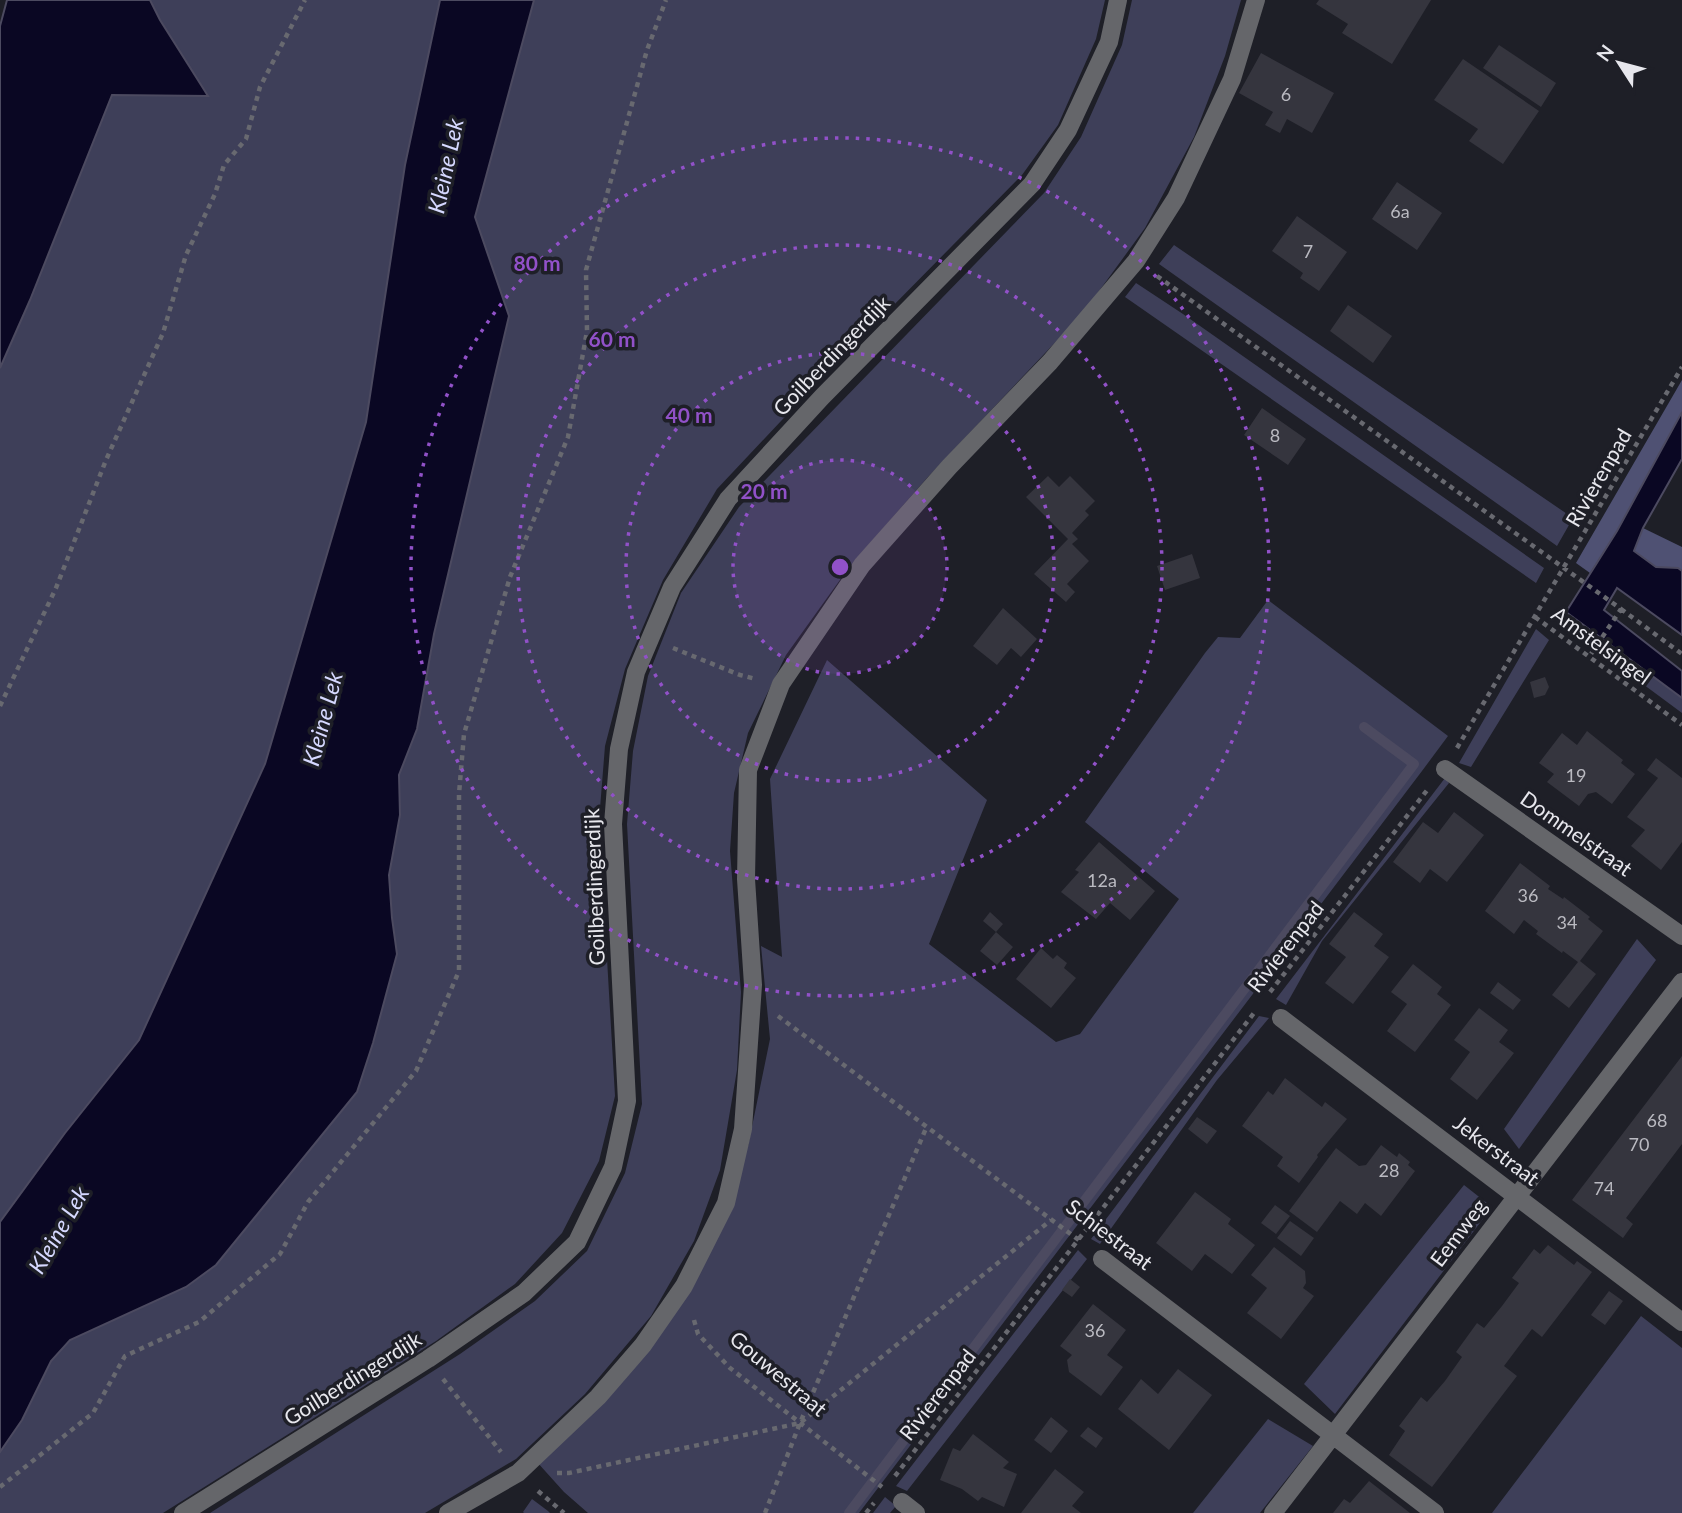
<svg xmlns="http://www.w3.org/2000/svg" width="1682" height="1513" font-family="Lato,sans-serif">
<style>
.green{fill:#3e3f59}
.forest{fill:#4f5173}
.water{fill:#0a0723;stroke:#4c4a60;stroke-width:2}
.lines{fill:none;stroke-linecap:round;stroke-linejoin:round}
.stream{stroke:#4c4a60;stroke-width:10}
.building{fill:#35353e}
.path{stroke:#686970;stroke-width:4.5;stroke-dasharray:5 5;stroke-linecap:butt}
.street{stroke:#65666a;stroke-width:18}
.ring{fill:none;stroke:#9151c8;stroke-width:3.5;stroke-dasharray:3.5 7}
.labels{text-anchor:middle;stroke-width:7;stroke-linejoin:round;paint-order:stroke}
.number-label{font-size:18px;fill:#babac1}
.street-label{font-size:21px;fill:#e7e7ed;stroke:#1e1f27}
.water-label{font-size:23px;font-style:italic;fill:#d6d9ff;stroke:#1e1f27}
.centre{fill:#9151c8;stroke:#1e1f27;stroke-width:3.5}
.ring-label{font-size:21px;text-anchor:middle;font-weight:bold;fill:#9151c8;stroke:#1e1f27;stroke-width:7;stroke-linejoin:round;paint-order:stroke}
</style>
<rect width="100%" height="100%" fill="#1e1f27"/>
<path class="green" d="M150,0H440L405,165L366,422L265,764L139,1040L65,1133L0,1222V368L30,300L112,94L160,20Z
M534,0H1105L1096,39L1058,125L1022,175L812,388L717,489L663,580L625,669L605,746L599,821L615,1096L599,1161L562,1233L515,1284L436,1341L163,1513H0V1452L22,1420L51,1361L70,1340L186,1287L216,1265L357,1092L373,1043L397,954L392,918L389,875L400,815L399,775L417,729L434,634L509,316L475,217Z
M1132,0H1241L1225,56L1194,137L1145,228L1083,313L927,478L850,566L786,655L748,733L734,793L730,851L741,992L737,1070L720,1170L694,1241L651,1316L585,1394L516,1459L425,1513H210L460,1354L535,1301L587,1251L625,1173L642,1104L627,824L633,751L648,676L681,593L739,507L1044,193L1081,137L1122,45Z
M1174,245L1573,518L1557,546L1159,264Z
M1136,283L1183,314L1544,568L1536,583L1125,297Z
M1268,600L1448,736L1422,771L859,1513H588L564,1492L537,1462L635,1364L748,1146L770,1039L761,946L782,957L770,779L827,660L987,800L929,944L1056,1042L1080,1034L1179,899L1085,822L1205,653L1218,637L1240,638Z
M1536,629L1549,640L1471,767L1459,763Z
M1614,647L1682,698V713L1605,656Z
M1445,778L1449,783L1322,941L1286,1005L1276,999Z
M1637,939L1656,960L1519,1149L1504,1129Z
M1259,1016L1269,1018L1217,1080L1100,1244L1091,1239Z
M1464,1185L1492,1207L1335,1414L1304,1384Z
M1078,1250L1087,1259L907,1491L896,1486Z
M1641,1316L1682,1348V1513H1492Z
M1268,1419L1313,1446L1260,1513H1193Z
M885,1497L896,1506L890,1513H873Z
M532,1499L548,1511L550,1513H524L523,1512Z"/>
<path class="forest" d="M1682,380V412L1620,526L1590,573L1576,563Z
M1643,528L1682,547V571L1678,568L1656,567L1634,551Z"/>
<path class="water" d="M7,0H150L160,20L208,96L112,95L30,300L0,368V26Z
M440,0H534L475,217L509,316L434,634L417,729L399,775L400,815L389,875L392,918L397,954L373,1043L357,1092L216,1265L186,1287L70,1340L51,1361L22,1420L0,1452V1222L65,1133L139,1040L265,764L366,422L405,165Z
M1682,412V459L1643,528L1634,551L1656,567L1678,568L1682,571V635L1617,588L1604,610L1682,671V698L1566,612L1617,531Z"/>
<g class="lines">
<path class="stream" d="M849,1513L1414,764L1364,727"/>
</g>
<path class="building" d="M1319,0H1431L1392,64L1342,33L1348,24L1316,4Z
M1499,45L1556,83L1541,107L1483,68Z
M1261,53L1334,93L1312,133L1287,119L1280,133L1265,125L1273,112L1239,93Z
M1463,59L1539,111L1503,164L1469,141L1478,129L1434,100Z
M1397,182L1442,213L1417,250L1372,219Z
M1297,216L1347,252L1319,291L1300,278L1303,273L1272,251Z
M1348,305L1392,336L1373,363L1330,331Z
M1262,408L1306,439L1288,465L1244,435Z
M1048,476L1059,487L1070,476L1095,501L1085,511L1089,515L1072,533L1078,539L1072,544L1089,561L1067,584L1075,592L1066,602L1034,574L1068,539L1026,497Z
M1192,554L1200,578L1165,590L1157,566Z
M1003,608L1037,639L1021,657L1011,648L997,665L973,646Z
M1545,677L1549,687L1545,695L1534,698L1530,682Z
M1587,731L1623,760L1621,763L1635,774L1612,804L1596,792L1588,794L1579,806L1547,782L1554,774L1539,763L1562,733L1577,745Z
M1656,758L1682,778V842L1661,870L1631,846L1645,830L1627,817L1658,778L1647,770Z
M1454,812L1484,835L1447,882L1430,869L1420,883L1393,862L1423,822L1438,833Z
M1099,842L1155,891L1130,920L1110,903L1096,919L1061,892L1079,872L1075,870Z
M1520,863L1550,886L1548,889L1563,899L1564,897L1590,917L1588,919L1603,931L1580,961L1596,974L1569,1008L1552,995L1578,962L1563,951L1562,953L1536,934L1538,931L1524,920L1514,934L1485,911Z
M990,912L1003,924L996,932L983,921Z
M1354,912L1383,934L1374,946L1389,957L1353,1004L1325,983L1346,957L1329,944Z
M996,932L1013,947L997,965L980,951Z
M1041,948L1053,959L1057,955L1067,963L1064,968L1076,978L1051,1008L1016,979Z
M1413,964L1442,987L1437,994L1451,1005L1415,1052L1387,1031L1407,1004L1391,992Z
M1498,982L1521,1000L1513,1010L1490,993Z
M1479,1008L1508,1030L1499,1042L1514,1053L1477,1100L1450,1079L1470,1052L1454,1040Z
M1682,1056V1144L1626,1218L1633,1224L1623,1238L1572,1200Z
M1285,1078L1322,1107L1325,1102L1347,1119L1317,1155L1318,1157L1299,1183L1277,1166L1283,1157L1242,1126L1268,1091L1273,1095Z
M1197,1117L1217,1131L1207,1144L1188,1129Z
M1381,1145L1397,1157L1399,1153L1410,1162L1408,1165L1415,1171L1381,1216L1365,1203L1357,1214L1340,1201L1317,1232L1289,1211L1336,1148L1359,1166L1366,1165Z
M1195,1192L1231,1219L1228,1224L1255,1245L1232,1274L1205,1254L1192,1271L1156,1243Z
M1275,1205L1290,1216L1276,1234L1261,1223Z
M1290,1221L1314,1238L1301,1256L1277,1238Z
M1548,1245L1574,1265L1577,1261L1592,1272L1542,1337L1532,1329L1522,1342L1504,1366L1517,1376L1432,1487L1389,1455L1405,1431L1399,1426L1421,1397L1427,1402L1445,1381L1462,1357L1456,1352L1477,1323L1484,1328L1502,1306L1519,1283L1512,1278L1534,1249L1540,1254Z
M1274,1247L1305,1271L1306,1283L1303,1288L1314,1296L1281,1339L1247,1313L1267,1288L1251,1275Z
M1070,1279L1080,1287L1072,1297L1062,1290Z
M1609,1291L1623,1301L1605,1325L1591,1315Z
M1093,1304L1126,1330L1107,1355L1123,1367L1101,1396L1069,1372L1067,1360L1072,1355L1060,1346Z
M1178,1369L1212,1395L1169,1450L1118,1409L1141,1379L1158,1394Z
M1051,1417L1068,1431L1051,1453L1034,1440Z
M1088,1427L1103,1438L1096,1448L1080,1436Z
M973,1434L1009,1462L1003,1468L1017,1474L1004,1507L982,1497L978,1501L962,1489L940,1480L953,1448L960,1451Z
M1055,1469L1084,1492L1072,1506L1081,1513H1021Z
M1369,1481L1410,1513H1333L1344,1499L1350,1503Z"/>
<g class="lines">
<path class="path" d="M1157,276L1621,609L1589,657
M1621,609L1682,654
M1535,617L1682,725
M673,648L740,675L756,679
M0,706L56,588L106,460L163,333L186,255L215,194L224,165L246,139L260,87L305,0
M1457,748L1682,367
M1270,992L1428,789
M778,1016L1080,1241
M694,1320L698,1334L730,1368L882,1487
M443,1379L501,1452
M557,1473H569L800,1423L1051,1220
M895,1476L1254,1013
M0,1487L93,1413L125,1356L199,1322L280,1254L308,1202L416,1071L459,971V794L464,734L510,577L568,437L587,331L586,270L647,50L666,0
M538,1491L564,1513
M765,1513L800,1423L927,1126
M866,1513L874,1503"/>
<path class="street" d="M1445,769L1682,936
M1281,1018L1682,1322
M1102,1259L1435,1513
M902,1502L916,1513
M183,1513L428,1359L524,1293L577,1242L613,1167L627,1101L613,824L619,749L636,672L672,587L728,499L822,397L1032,184L1068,130L1109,42L1118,0
M448,1513L518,1473L598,1397L643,1345L684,1286L726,1203L743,1129L753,985L746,879L748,770L781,684L862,565L949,467L1050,362L1136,261L1176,198L1232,79L1256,0
M1273,1513L1682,982"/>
</g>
<circle cx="840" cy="567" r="107" fill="#9151c8" fill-opacity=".12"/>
<g class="ring">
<circle cx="840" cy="567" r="107"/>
<circle cx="840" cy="567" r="214"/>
<circle cx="840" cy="567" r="322"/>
<circle cx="840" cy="567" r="429"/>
</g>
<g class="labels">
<g class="number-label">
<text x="1286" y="101">6</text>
<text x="1400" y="218">6a</text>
<text x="1308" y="258">7</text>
<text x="1275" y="442">8</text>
<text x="1576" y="782">19</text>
<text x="1102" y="887">12a</text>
<text x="1528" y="902">36</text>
<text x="1567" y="929">34</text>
<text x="1657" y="1127">68</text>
<text x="1639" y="1151">70</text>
<text x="1389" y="1177">28</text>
<text x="1604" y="1195">74</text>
<text x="1095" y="1337">36</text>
</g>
<g class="street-label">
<text transform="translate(832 356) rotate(-46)" y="7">Goilberdingerdijk</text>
<text transform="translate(1599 478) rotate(-60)" y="7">Rivierenpad</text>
<text transform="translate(1601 646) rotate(36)" y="7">Amstelsingel</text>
<text transform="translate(1576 834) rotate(35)" y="7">Dommelstraat</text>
<text transform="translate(595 887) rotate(-92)" y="7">Goilberdingerdijk</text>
<text transform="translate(1286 947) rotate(-52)" y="7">Rivierenpad</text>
<text transform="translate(1496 1151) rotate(37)" y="7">Jekerstraat</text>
<text transform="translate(1459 1233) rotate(-53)" y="7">Eemweg</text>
<text transform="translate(1109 1235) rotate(37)" y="7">Schiestraat</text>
<text transform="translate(778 1374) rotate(40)" y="7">Gouwestraat</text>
<text transform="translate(353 1379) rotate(-32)" y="7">Goilberdingerdijk</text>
<text transform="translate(938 1395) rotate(-52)" y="7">Rivierenpad</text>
</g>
<g class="water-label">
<text transform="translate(446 166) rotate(-78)" y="8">Kleine Lek</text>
<text transform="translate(323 719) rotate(-75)" y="8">Kleine Lek</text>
<text transform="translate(59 1230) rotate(-60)" y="8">Kleine Lek</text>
</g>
</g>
<circle cx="840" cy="567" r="10" class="centre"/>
<g class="ring-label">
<text x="537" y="271">80 m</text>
<text x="612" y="347">60 m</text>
<text x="689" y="423">40 m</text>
<text x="764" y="499">20 m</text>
</g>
<g transform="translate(1619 63) rotate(306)" stroke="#1e1f27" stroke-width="5" paint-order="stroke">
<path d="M0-5L12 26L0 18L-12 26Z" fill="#e7e7ed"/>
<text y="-10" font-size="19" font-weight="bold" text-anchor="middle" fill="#e7e7ed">N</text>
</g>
</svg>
